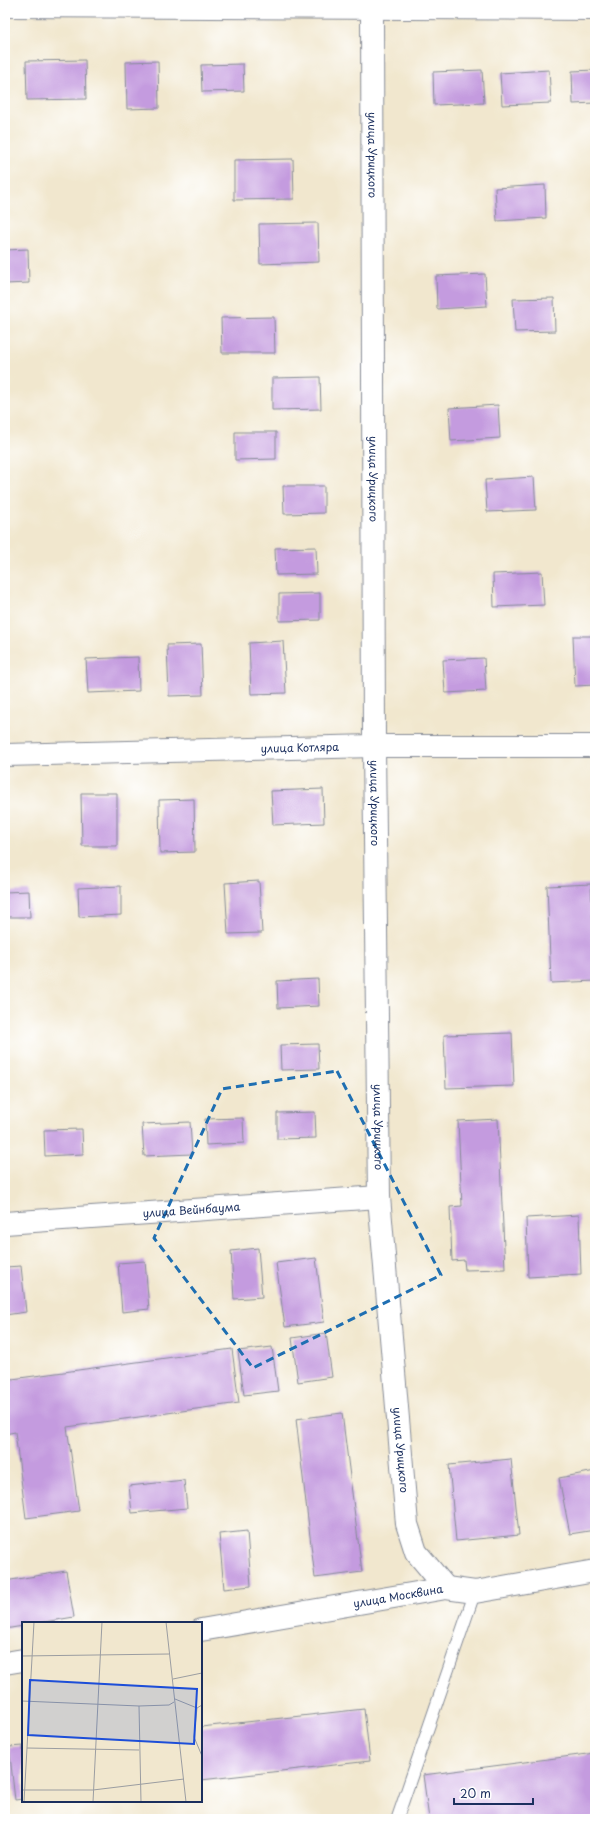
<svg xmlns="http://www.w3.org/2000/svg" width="600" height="1824" font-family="'Playpen Sans',sans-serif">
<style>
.building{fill:#c49bdf}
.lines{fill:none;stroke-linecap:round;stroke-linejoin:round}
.lane-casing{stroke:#868b96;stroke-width:13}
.street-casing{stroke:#868b96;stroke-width:24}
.secondary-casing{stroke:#868b96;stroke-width:24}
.lane{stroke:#fff;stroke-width:11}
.street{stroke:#fff;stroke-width:22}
.secondary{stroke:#fff;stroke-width:22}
.marked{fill:none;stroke:#1f6fb2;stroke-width:3;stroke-dasharray:8 5;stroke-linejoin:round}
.labels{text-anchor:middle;stroke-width:3;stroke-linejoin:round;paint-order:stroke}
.street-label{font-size:11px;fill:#1b2f5e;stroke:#fff}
.inset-road{fill:none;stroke:#9b9da1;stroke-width:1}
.view{fill:#1d4ed8;fill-opacity:0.15;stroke:#1d4ed8;stroke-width:2}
.inset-edge{fill:none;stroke:#1b2f5e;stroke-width:2}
</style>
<rect width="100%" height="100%" fill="#fff"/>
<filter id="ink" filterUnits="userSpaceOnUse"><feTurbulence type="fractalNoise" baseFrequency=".025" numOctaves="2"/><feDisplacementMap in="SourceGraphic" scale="8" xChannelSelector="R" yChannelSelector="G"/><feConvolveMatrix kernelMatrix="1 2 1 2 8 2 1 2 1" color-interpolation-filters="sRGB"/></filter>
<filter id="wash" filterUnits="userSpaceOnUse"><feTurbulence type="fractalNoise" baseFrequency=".012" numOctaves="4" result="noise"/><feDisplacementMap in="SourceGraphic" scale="16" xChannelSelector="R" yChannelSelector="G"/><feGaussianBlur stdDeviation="0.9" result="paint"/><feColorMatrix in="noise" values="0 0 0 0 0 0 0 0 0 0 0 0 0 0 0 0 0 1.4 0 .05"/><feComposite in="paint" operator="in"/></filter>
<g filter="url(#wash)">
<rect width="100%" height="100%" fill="#f1e7ce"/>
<g id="blocks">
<path class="building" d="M85,60L86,99L27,100L26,61Z
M158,61L159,108L127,109L126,62Z
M243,64L244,91L202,92L201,65Z
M482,70L484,103L434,105L433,72Z
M549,70L551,103L502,105L500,73Z
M595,70V103L573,104L572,71Z
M293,159L294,199L234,200V160Z
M545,185L546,218L497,221L495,188Z
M318,223L319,262L260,264L259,224Z
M28,249L29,283L5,284V250Z
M485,274L487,306L437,309L436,276Z
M554,298L555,331L515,332L513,299Z
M274,317L275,353H222L221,318Z
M320,377L321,409L272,410V378Z
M498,405L500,438L451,441L449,408Z
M235,432H276V459L235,460Z
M534,477L536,510L487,512L485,480Z
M283,486H324V513L284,514Z
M316,547L317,574L276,575L275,548Z
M542,572L544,605L494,607L493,574Z
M320,593V620L279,621V594Z
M573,636H595V685L575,686Z
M283,641L286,693L251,694L249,643Z
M201,644L203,695L169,696L167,645Z
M138,657L139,691L88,693L86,659Z
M484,658L486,691L445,693L443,660Z
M323,789L324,823L273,825L271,791Z
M81,793H117V846H82Z
M194,799L195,852L160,853L159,800Z
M259,881L262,933L228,934L225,883Z
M591,884L595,981L551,983L547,886Z
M121,886V915L79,917L78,888Z
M29,891L30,917H5V892Z
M318,979L319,1006L278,1008L277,981Z
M512,1033L514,1086L446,1088L444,1035Z
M318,1044L319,1069L281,1070L280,1045Z
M315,1112L316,1138L277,1139V1113Z
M243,1118L244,1143L206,1145L205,1119Z
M498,1119L505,1269L465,1270L464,1260L452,1261L450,1207L462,1206L458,1121Z
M190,1122L192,1154L144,1156L142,1124Z
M82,1129L83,1154L45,1156L44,1130Z
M579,1215L581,1274L528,1277L526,1218Z
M258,1248L262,1297L234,1299L231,1251Z
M316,1258L324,1322L285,1327L276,1263Z
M145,1261L149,1309L122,1312L118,1263Z
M21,1266L26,1312L5,1315V1267Z
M326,1333L332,1377L298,1382L292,1338Z
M272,1347L278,1391L244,1395L238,1351Z
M232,1349L239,1403L67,1427L79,1511L26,1518L15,1432L5,1434V1380Z
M342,1413L362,1572L315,1578L296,1419Z
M511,1459L519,1535L456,1541L449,1465Z
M595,1471V1530L570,1534L559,1478Z
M184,1480L187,1508L132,1513L129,1486Z
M247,1531L251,1586L224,1589L219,1534Z
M66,1571L74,1617L38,1623H23V1626L5,1629V1581Z
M364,1709L370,1761L201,1780V1727Z
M23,1746V1799L15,1800L9,1747Z
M595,1753V1817L577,1819H429L423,1775Z"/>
</g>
</g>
<g filter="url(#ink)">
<use href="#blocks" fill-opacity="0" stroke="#868b96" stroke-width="1"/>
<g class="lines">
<defs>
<path id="lane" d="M397,1819L475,1592"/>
<g id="street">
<path d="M5,6L595,9"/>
<path id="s1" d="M374,746L379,1197L407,1524L416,1552L446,1588"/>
<path id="s2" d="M5,1223L379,1197"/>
<path id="s3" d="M201,1630L446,1588L475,1592L595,1571"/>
<path d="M5,1663L23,1660"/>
</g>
<g id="secondary">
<path id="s4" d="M372,5L374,746"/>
<path id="s5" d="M5,755L374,746H595"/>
</g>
</defs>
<use href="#lane" class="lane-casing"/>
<use href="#street" class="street-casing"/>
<use href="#secondary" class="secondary-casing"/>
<use href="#lane" class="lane"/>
<use href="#street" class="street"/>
<use href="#secondary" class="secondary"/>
</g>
</g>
<path class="marked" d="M337,1071L441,1275L253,1368L154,1238L222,1089Z"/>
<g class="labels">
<g class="street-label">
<text dy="4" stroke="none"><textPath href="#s4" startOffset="150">улица Урицкого</textPath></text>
<text dy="4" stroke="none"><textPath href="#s4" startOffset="474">улица Урицкого</textPath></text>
<text dy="4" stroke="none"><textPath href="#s5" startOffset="295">улица Котляра</textPath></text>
<text dy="4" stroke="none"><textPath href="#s1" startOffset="57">улица Урицкого</textPath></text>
<text dy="4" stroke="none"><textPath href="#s1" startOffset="381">улица Урицкого</textPath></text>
<text dy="4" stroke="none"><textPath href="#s2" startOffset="187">улица Вейнбаума</textPath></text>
<text dy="4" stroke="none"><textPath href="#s1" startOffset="705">улица Урицкого</textPath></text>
<text dy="4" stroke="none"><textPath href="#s3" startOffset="200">улица Москвина</textPath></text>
</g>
</g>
<g transform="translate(22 1622)">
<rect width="180" height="180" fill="#f1e7ce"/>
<path class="inset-road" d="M144,0L164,180M0,34L147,32M151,57L180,51M153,77L175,86M0,79L117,84L147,83L152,80M180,83L175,86L172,115L180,134M117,84L119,180M5,126L117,128M0,168H71L162,157M2,180L12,0M71,180L80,0"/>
<path class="view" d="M8,58L175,67L172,122L6,113Z"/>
<rect width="180" height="180" class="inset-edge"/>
</g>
<rect width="600" height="1824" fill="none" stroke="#fff" stroke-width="20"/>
<path d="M454 1798v6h79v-6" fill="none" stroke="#1b2f5e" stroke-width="2"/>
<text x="460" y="1798" font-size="12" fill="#1b2f5e" stroke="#ffffff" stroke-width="3" paint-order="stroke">20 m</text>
</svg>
